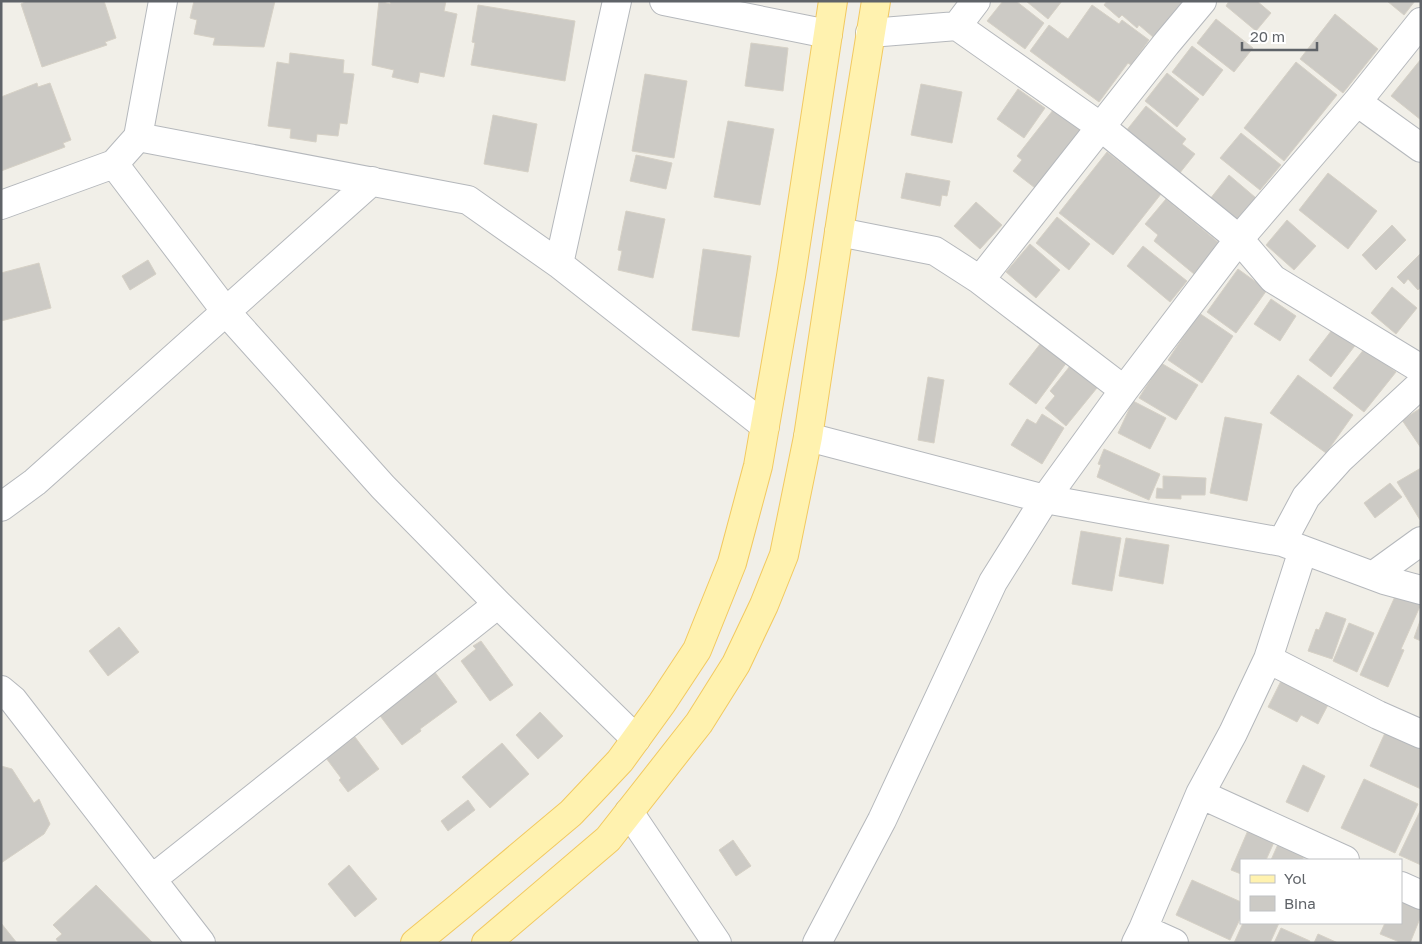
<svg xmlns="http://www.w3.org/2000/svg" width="1422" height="944" font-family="'Golos Text',sans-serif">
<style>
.building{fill:#cccac5;stroke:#d6d1c6}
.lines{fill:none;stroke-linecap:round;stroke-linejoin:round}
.minor-casing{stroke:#b5b8bc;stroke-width:30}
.major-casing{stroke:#f2c960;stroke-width:30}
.minor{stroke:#fff;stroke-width:28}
.major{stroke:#fff2af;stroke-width:28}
</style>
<rect width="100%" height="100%" fill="#f1efe8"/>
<path class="building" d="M27,1H104L116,38L105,42L107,45L42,67L21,4Z
M194,1H275L264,47L213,45L215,38L194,34L197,20L190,18Z
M379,1L390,4L391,1H446L444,11L457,14L444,77L420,72L418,83L392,77L394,70L372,65Z
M1003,1H1016L1044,23L1025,49L987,21Z
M1026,1H1062L1048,19Z
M1107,1H1184L1153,37L1139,25L1137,28L1122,15L1119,18L1104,5Z
M1229,1H1257L1271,13L1256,31L1226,6Z
M1387,1H1415L1404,15Z
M478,5L575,21L565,81L471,65L475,43L472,42Z
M1092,5L1119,24L1122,20L1149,40L1131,65L1128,63L1099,102L1030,51L1049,25L1068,39Z
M1335,14L1378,49L1343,93L1300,59Z
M1216,19L1253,48L1234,72L1197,43Z
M751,43L788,48L783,91L745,86Z
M1192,46L1223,70L1203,96L1172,72Z
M290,53L344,60L343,73L354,74L347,124L340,123L338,136L317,134L316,142L290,138L291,129L268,126L277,62L289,64Z
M1421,59V120L1391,96Z
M1296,62L1337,95L1284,161L1244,128Z
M1167,73L1199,99L1177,127L1145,101Z
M645,74L687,81L674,158L632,151Z
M37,83L38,87L50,83L71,140L63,143L65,147L1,171V97Z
M921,84L962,92L952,143L911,135Z
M1018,89L1045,108L1024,138L997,119Z
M1057,105L1088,129L1039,191L1013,171L1022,160L1017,156Z
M1146,106L1186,139L1182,144L1195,154L1179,174L1126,131Z
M493,115L537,124L528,172L484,164Z
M728,121L774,129L760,205L714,197Z
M1241,133L1281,165L1260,190L1220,158Z
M1107,152L1161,194L1113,255L1059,213Z
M636,155L672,163L666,189L630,181Z
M906,173L950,181L947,196L942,195L940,206L901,198Z
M1328,173L1377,211L1348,249L1299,210Z
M1229,175L1256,198L1236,221L1210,199Z
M1166,199L1219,243L1194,274L1154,241L1158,235L1145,224Z
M976,202L1002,225L980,249L954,226Z
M626,211L665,219L653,278L618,270L622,251L618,250Z
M1057,217L1090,244L1069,270L1036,243Z
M1287,220L1316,246L1294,270L1266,245Z
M1392,225L1406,240L1376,270L1362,255Z
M1030,244L1060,270L1036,298L1006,272Z
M1143,246L1187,281L1170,302L1127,266Z
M703,249L751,256L739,337L692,330Z
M1421,253V287L1418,290L1408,279L1404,284L1397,277Z
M148,260L156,274L130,290L122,276Z
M39,263L51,308L1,321V273Z
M1238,269L1267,290L1236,333L1207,312Z
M1392,287L1417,308L1396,334L1371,313Z
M1271,299L1296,316L1280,341L1254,324Z
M1199,313L1233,336L1202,383L1168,360Z
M1335,326L1357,343L1331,377L1309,360Z
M1044,339L1070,358L1036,404L1009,384Z
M1365,348L1396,372L1364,412L1333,388Z
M1074,361L1101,383L1066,426L1045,408L1055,396L1050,391Z
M1161,363L1198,385L1176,420L1139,398Z
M1298,375L1353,415L1326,453L1270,413Z
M928,377L944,380L934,443L918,440Z
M1133,401L1166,418L1150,449L1118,433Z
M1421,408V448L1402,420Z
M1042,414L1064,428L1042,464L1011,445L1027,419L1036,424Z
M1225,417L1262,424L1247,501L1210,493Z
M1104,449L1160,474L1149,500L1097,477L1101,465L1098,464Z
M1421,468V520H1420L1397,482Z
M1163,476L1206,478L1205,495H1181V499L1156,498L1157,488L1163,489Z
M1390,483L1402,497L1375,518L1364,503Z
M1081,531L1121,538L1112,591L1072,584Z
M1126,538L1169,545L1163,584L1119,576Z
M1397,592L1421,604L1401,649L1404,650L1388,687L1360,675Z
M1326,612L1346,619L1332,659L1308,651L1316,629L1319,630Z
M1421,618V641L1414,638Z
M1349,623L1374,633L1357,672L1333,661Z
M119,627L139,652L108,676L89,651Z
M481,641L513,685L490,701L461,661L476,649L473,646Z
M434,671L457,702L420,729L421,731L402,745L378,713Z
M1283,677L1330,701L1318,724L1301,715L1297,722L1268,707Z
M540,712L563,736L538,759L516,735Z
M1389,724L1421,739V789L1370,766Z
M355,737L379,769L348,792L339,780L341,778L326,758Z
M502,743L529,774L490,808L462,777Z
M1303,765L1325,776L1308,812L1286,802Z
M1,766L12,769L34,803L39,799L50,824L44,834L1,863Z
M1364,779L1418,804L1395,853L1341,828Z
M468,800L475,810L448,831L441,821Z
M1421,809V865L1399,855Z
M1249,828L1275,840L1266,860H1241V874L1231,870Z
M733,840L751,866L736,876L719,850Z
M1279,842L1305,854L1302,860H1271Z
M349,865L377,899L355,917L328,884Z
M1192,880L1241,902V917L1230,940L1176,915Z
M96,885L153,943H59L56,939L62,934L53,925Z
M1401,898L1421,906V916L1410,943H1402L1380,934L1385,923H1401Z
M1,923L17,943H1Z
M1243,923H1279L1270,943H1234Z
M1281,928L1310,941L1309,943H1274Z
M1318,934L1338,943H1314Z"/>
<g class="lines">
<defs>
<path id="minor" d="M664,1L828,34
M957,26L1101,127L1239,239L1273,279L1421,369
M870,33L957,26L976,1
M1357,102L1421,148
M138,137L468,200L559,264L765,426
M114,164L227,313L383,487L498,604L636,739
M1,205L114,164L138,137L163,1
M839,232L935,251L980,280L1166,44L1202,1
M559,264L617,1
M1124,390L1239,239L1357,102L1421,22
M808,437L1045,499L1282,542L1384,580L1421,590
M1,507L35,482L372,181
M1282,542L1306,497L1340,459L1421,384
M1374,575L1421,541
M1268,659L1303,550
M1,690L13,700L201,943
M1200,794L1233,733L1268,659L1378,715L1421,734
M629,812L717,943
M152,879L498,604
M1401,886L1421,895
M1143,929L1200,794L1345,860
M817,943L882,820L993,582L1045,499L1124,390L980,280
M1136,943L1143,929L1174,943"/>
<path id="major" d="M415,943L459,907L571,813L620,761L662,703L697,650L732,563L758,466L791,276L833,1
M486,943L608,839L699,723L736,664L764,605L784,555L808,437L844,199L876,1"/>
</defs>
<use href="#minor" class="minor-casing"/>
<use href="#major" class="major-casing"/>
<use href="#minor" class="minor"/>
<use href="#major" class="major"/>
</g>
<rect width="1422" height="944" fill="none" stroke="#5f6368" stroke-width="5"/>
<rect x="1240" y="859" width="162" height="65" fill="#ffffff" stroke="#bfc1c3"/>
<rect x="1250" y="875" width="25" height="8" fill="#fff2af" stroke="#bfc1c3"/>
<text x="1284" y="884" font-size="15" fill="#5f6368">Yol</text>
<rect x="1250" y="896" width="25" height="15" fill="#cccac5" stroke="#bfc1c3"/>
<text x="1284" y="909" font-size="15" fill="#5f6368">Bina</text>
<path d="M1242 42v8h75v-8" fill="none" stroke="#5f6368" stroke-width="2.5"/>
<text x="1250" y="42" font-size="15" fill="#5f6368" stroke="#ffffff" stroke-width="4" paint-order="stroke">20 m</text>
</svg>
